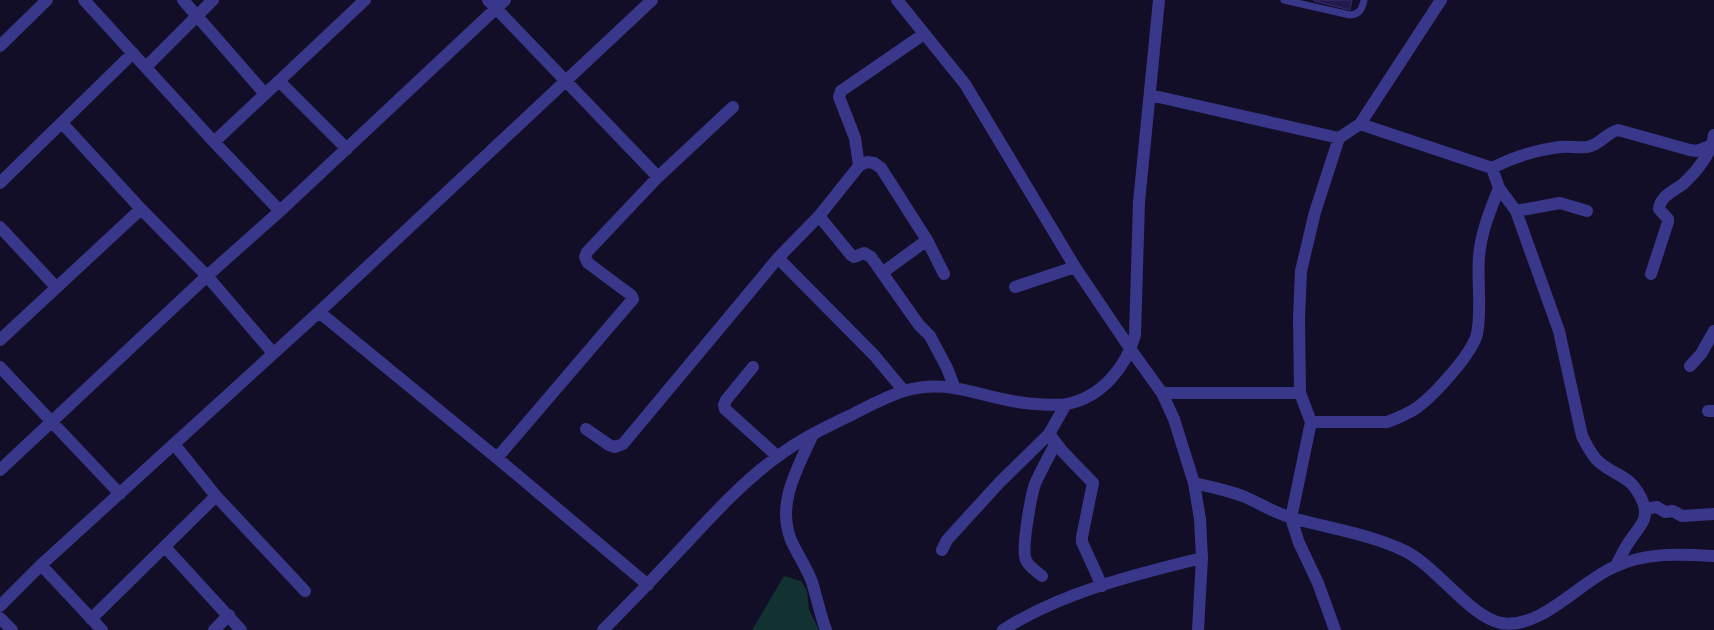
<svg xmlns="http://www.w3.org/2000/svg" width="1714" height="630" font-family="Commissioner,sans-serif">
<style>
.green{fill:#113231}
.building{fill:#221a4a;stroke:#382b77}
.lines{fill:none;stroke-linecap:round;stroke-linejoin:round}
.lane{stroke:#393789;stroke-width:7}
.street{stroke:#393789;stroke-width:12}
</style>
<rect width="100%" height="100%" fill="#120e28"/>
<path class="green" d="M784,576L801,581L807,591L809,610L819,630H752Z"/>
<path class="building" d="M1314,0H1352L1350,10L1314,1Z"/>
<g class="lines">
<path class="lane" d="M1284,0L1350,15C1360,14 1362,9 1364,0"/>
<path class="street" d="M84,0L214,142L280,211
M183,0L265,94
M488,0L658,177
M897,0L965,84L1075,267L1131,350L1162,393L1174,419L1194,483L1200,519L1202,558L1198,630
M0,46L47,0
M146,67L213,0
M1150,95L1339,138
M62,123L141,209L207,276L273,353
M1360,124L1492,168C1513,157 1536,150 1560,147C1569,146 1578,148 1587,147C1600,145 1606,133 1618,130L1690,150L1697,151L1714,144
M214,142L279,81
M347,149L279,81L365,0
M859,166L855,138L839,97L841,91L924,34
M0,183L133,53
M1499,188L1516,211L1559,331L1582,436C1587,445 1591,455 1599,462C1618,478 1630,474 1642,500C1645,506 1646,512 1644,519C1641,527 1634,534 1629,542C1624,549 1620,558 1616,566
M1516,211L1560,203L1587,211
M819,216L851,255L854,257L864,253L871,257L919,325L930,336L947,368L954,386
M0,227L56,287
M778,258L874,355L904,391
M882,273L927,240
M1651,274L1668,222V219L1659,209C1660,196 1674,191 1683,184C1696,172 1712,153 1714,135
M1015,287L1075,267
M319,312L497,458L648,585
M0,340L141,209
M1690,366L1701,354L1714,331
M0,367L120,494
M753,367L726,400L724,405L725,409L777,456
M1162,393H1300L1299,318L1301,271L1315,212L1339,138L1360,124L1441,0
M1300,393L1311,422L1291,518L1299,543L1318,583L1335,630
M1708,411H1714
M1311,422H1387C1398,418 1408,414 1418,407C1435,394 1472,354 1477,334C1482,310 1477,282 1479,257C1481,232 1490,211 1499,188L1492,168
M586,429L609,445L615,447L623,444L778,258L819,216L859,166L867,162L874,163L881,168L927,240L944,274
M813,434C798,468 776,503 791,540C797,554 807,568 812,582C817,598 820,614 826,630
M1049,434L1063,452L1093,483L1082,537V542L1102,586
M174,444L216,496L305,591
M497,458L633,299L631,295L588,263L585,257L587,252L658,177L733,107
M0,470L207,276L280,211L505,0
M1194,483C1211,487 1228,490 1245,497C1261,504 1276,514 1293,518C1331,529 1370,534 1405,551C1437,567 1470,617 1501,623C1541,630 1579,582 1614,567C1646,552 1680,554 1714,556
M1645,509L1657,507L1665,512L1673,511L1682,516L1714,514
M165,547L241,630
M942,550L947,540L999,483L1049,434L1066,404
M41,565L102,630
M1042,576C1036,571 1029,567 1026,560C1021,550 1031,496 1035,484C1041,470 1049,456 1056,443
M0,606L41,565L319,312L652,0
M0,618L12,630
M91,619L216,496
M214,630L229,615
M603,630C629,604 654,578 679,551C710,518 740,484 777,457C799,440 824,428 849,416C867,407 885,397 904,391C947,378 977,396 1018,402C1029,404 1058,406 1067,404C1102,397 1126,367 1135,335L1139,202L1159,0
M1003,630C1060,593 1136,574 1202,558"/>
</g>
</svg>
